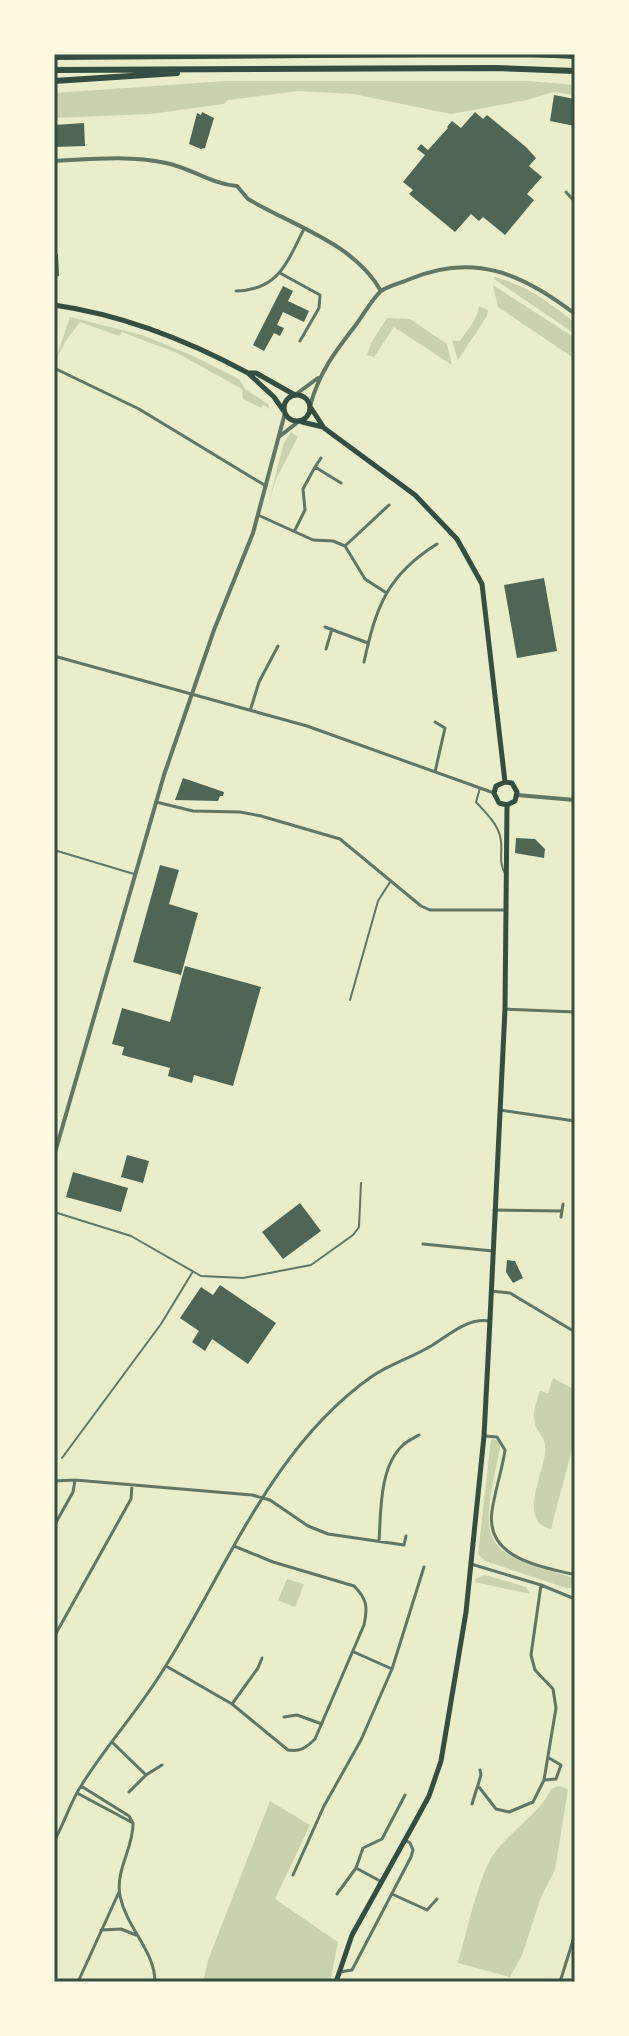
<svg xmlns="http://www.w3.org/2000/svg" width="629" height="2036" font-family="'Crimson Pro',serif">
<style>
.green{fill:#cad2ad}
.building{fill:#4f6655}
.lines{fill:none;stroke-linecap:round;stroke-linejoin:round}
.service{stroke:#617663;stroke-width:2}
.minor{stroke:#617663;stroke-width:3}
.tertiary{stroke:#617663;stroke-width:4}
.trunk{stroke:#344e41;stroke-width:5}
.motorway{stroke:#344e41;stroke-width:6}
.neatline{fill:none;stroke:#344e41;stroke-width:3}
</style>
<rect width="100%" height="100%" fill="#e9edc9"/>
<path class="green" d="M225,81H529L575,85V95L553,92L527,100L451,114L353,94L298,91L228,100L224,104L150,114L54,118V93Z
M494,277C527,285 549,302 575,323V334L494,279Z
M493,285L575,338V359L498,307Z
M479,306L488,310L487,316L458,360L452,341H460C468,328 477,321 479,306Z
M70,317L142,335L191,355L239,379L245,389L268,404L270,409L263,405L261,408L243,399L242,389L177,353L122,332L119,336L80,322L65,342L54,364Z
M387,318L410,319L447,344L452,365L394,327L374,357L367,355L371,343Z
M291,432L298,437L276,479L269,502L283,445Z
M553,1378L575,1390V1438L551,1529C514,1521 549,1467 545,1444C544,1438 539,1433 536,1427C531,1415 536,1403 540,1391L548,1393Z
M494,1439L499,1442L500,1448C480,1544 477,1552 575,1578V1588H566L485,1561L478,1554L491,1440Z
M485,1575L526,1587L530,1594L475,1582V1579Z
M287,1579L304,1584L296,1606L294,1607L278,1600Z
M558,1786L568,1789L555,1870L541,1897L522,1955L510,1977L458,1963C466,1934 477,1885 490,1860C505,1833 539,1816 551,1789Z
M270,1801L310,1825L275,1899L338,1942L330,1982H203L208,1960Z"/>
<path class="building" d="M554,95L575,99V126L550,121Z
M202,112L214,118L205,148L201,149L189,144L197,113L201,115Z
M475,112L483,119L487,115L526,147L536,158L529,166L542,177L527,194L534,200L505,235L483,217L479,221L471,214L455,232L409,194L413,190L403,182L425,155L417,149L421,144L428,150L448,128L447,127L452,121L461,128Z
M84,123L85,146L54,147V125Z
M54,254H58L59,276L54,277Z
M283,286L293,291L288,301L309,311L304,322L283,312L277,325L284,328L280,336L274,333L264,351L253,345Z
M544,578L557,651L517,658L504,585Z
M183,778L224,792L223,796H220L218,801L175,800Z
M516,838L535,839L545,849L544,858L515,853Z
M160,865L179,870L169,904L198,913L181,975L133,962Z
M185,966L261,987L233,1086L194,1075L192,1083L168,1076L170,1068L122,1055L124,1047L112,1044L122,1008L170,1022Z
M127,1155L149,1161L143,1183L121,1177Z
M73,1172L128,1188L121,1212L66,1197Z
M300,1203L321,1231L283,1259L262,1232Z
M507,1260L515,1261L523,1278L513,1283L506,1272Z
M220,1285L276,1323L248,1364L212,1339L205,1351L192,1342L199,1331L180,1318L201,1287L213,1295Z"/>
<g class="lines">
<path class="service" d="M480,788L476,802C485,812 497,823 500,836C504,850 497,862 506,875
M54,850L134,874
M350,1000L378,901L390,882
M54,1212L131,1236L201,1276L243,1278L311,1265L353,1235L359,1227L361,1183
M62,1458L161,1324L192,1273"/>
<path class="minor" d="M566,192L575,202
M280,273L320,295L319,308L300,341
M236,291C279,290 287,262 304,229
M54,368L139,409L266,486
M315,467L321,458
M258,515L313,540L333,541L345,546L365,579L385,592
M295,530L305,510L303,489L315,467L341,483
M345,546L389,505
M325,627L368,643
M326,649L332,629
M54,656L307,726L494,793
M364,662C376,607 387,575 437,544
M251,708L259,682L278,646
M435,772L445,728L435,722
M156,802L193,811L240,812L261,816L340,839L421,906L430,910H506
M505,1009L575,1012
M500,1110L575,1121
M494,1210L561,1211
M561,1217L563,1204
M423,1244L493,1251
M491,1291L510,1293L575,1332
M485,1436L497,1437L505,1450C502,1471 495,1490 492,1511C485,1559 541,1566 575,1575
M54,1481L75,1480L252,1495L270,1500L308,1526L328,1534L404,1545L406,1536
M54,1526L73,1492L75,1480
M379,1541C381,1512 379,1467 403,1445C407,1441 414,1438 419,1435
M471,1564L541,1585L575,1599
M541,1585L531,1655L535,1670L553,1689L556,1708L544,1780L556,1779L561,1765L549,1758
M54,1637L131,1499L132,1485
M354,1652L392,1669L424,1567
M166,1666L232,1704L288,1750C300,1752 306,1748 315,1739L364,1625C368,1607 367,1599 354,1586L273,1562L234,1546
M232,1704L258,1668L262,1658
M284,1717L297,1715L322,1724
M113,1743L146,1775L162,1765
M81,1786L129,1816L133,1823
M479,1787L496,1809L509,1812L533,1802L544,1780
M129,1792L146,1775
M77,1793L133,1823
M472,1804L481,1775L480,1770
M133,1823C134,1847 115,1870 120,1896C127,1929 155,1951 155,1982
M54,1841C64,1824 70,1803 81,1786C106,1745 140,1709 165,1667C228,1567 271,1448 371,1377C390,1364 411,1358 431,1346C449,1335 468,1317 490,1321
M293,1875L324,1806L361,1740L392,1669
M382,1882L356,1868L363,1848L382,1839L405,1795
M337,1894L356,1868
M392,1894L427,1910L437,1899
M101,1930L121,1929L136,1935
M340,1972L352,1970L411,1857L413,1850L410,1843L405,1840
M78,1982L119,1892
M560,1982L575,1934"/>
<path class="tertiary" d="M54,161C92,159 129,155 166,163C191,168 211,184 237,186L248,199C293,226 354,243 381,291
M295,395L318,378
M310,406C319,373 334,353 355,326C363,316 371,300 381,291C388,286 401,283 410,279C474,252 523,274 575,314
M280,436L298,422
M517,795L575,800
M54,1156L164,775L214,630L253,533L285,413"/>
<path class="trunk" d="M54,305C124,315 187,340 248,373H256L295,395
M249,374L274,397L283,410
M284 408a13 13 0 1 1 26 0a13 13 0 1 1-26 0Z
M311,408L324,428L415,495L457,539L482,584L505,782
M302,422L323,427
M505,782L496,786L494,793L499,803L507,805
M505,782L512,783L517,792L515,801L507,805
M336,1982L352,1935L416,1820L429,1796L441,1761L466,1612L484,1436L489,1340L505,1009L507,805"/>
<path class="motorway" d="M532,54L575,56
M54,57L429,54
M54,70L496,68L575,71
M54,81L177,73"/>
</g>
<rect width="629" height="2036" fill="none" stroke="#fefae0" stroke-width="112"/>
<rect x="56" y="56" width="517" height="1924" class="neatline"/>
</svg>
